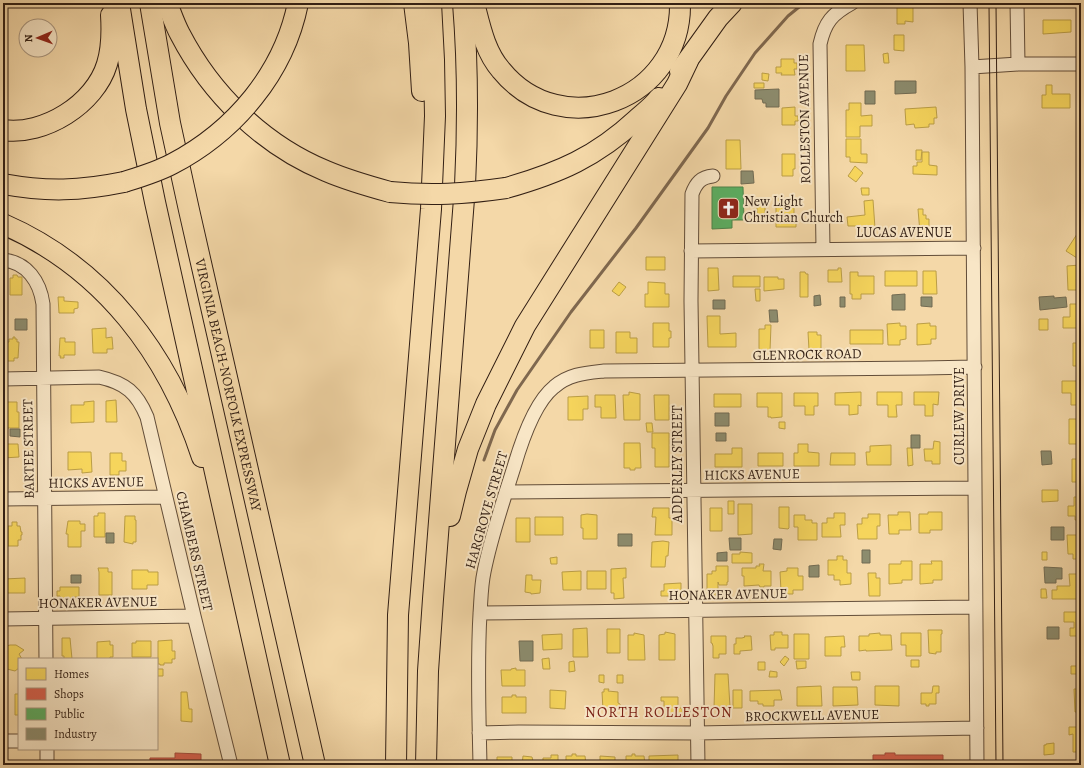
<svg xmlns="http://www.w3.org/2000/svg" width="1084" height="768" font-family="Alegreya,serif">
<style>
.homes{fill:#f6d55c;stroke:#bb9e46}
.shops{fill:#d6604d;stroke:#a54c3c}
.public{fill:#5aae61;stroke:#4e834a}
.industry{fill:#8c8c6e;stroke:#716b53}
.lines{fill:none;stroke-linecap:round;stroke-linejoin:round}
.stream{stroke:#7f684f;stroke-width:3}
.minor-casing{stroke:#624d39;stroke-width:15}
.highway-casing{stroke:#321f14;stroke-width:22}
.minor{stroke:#f8e6c6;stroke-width:13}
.highway{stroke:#f4d8a8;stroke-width:20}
.tram{stroke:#321f14;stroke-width:1}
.highway-bridge-casing{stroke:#321f14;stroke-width:22;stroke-linecap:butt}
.highway-bridge{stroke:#f4d8a8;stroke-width:20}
.labels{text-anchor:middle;stroke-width:4;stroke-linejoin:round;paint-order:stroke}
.street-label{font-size:14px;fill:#321f14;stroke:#f8e6c6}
.poi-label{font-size:14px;fill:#321f14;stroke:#f8e6c6;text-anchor:start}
.neighbourhood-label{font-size:15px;letter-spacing:1px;fill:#7a1f14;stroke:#f8e6c6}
</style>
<rect width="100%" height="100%" fill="#f4d8a8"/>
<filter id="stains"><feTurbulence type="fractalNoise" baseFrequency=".005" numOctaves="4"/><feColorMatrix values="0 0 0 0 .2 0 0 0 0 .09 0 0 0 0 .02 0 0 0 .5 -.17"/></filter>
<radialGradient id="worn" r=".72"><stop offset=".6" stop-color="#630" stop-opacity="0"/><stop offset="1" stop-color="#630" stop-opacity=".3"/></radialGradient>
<path class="homes" d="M897,6H913V22L905,21V24H897Z
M1043,20H1071V32L1043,34Z
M894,35H904V51L894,50Z
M846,45H864L865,71H846Z
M888,53L889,63H884L883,54Z
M781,59H794V63H797V69H794L795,75H781L782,73H776V67H781Z
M762,73L769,74L768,81L762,80Z
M754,83H764V88H754Z
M1046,85H1052V94H1070V108H1042V95H1046Z
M849,103H861V116L872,115V126H860V137H846V110H849Z
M795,107V116H798V121H795V125H782V108Z
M936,107L937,118H934V124H929V127L915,128L914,124L906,125L905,109Z
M846,139H861V154H867V163L850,162V157H846Z
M726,140H740L741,169H726Z
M916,150H922L921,160H916Z
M922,152H929V165L937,166V175L913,174V166H917V162H922Z
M782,154H795V169H793V176H782Z
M855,166L863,173L856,182L848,176Z
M861,188H869V195H862Z
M776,199H792V204H794V219H796V227H776Z
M757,200H765V220H757Z
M873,200L875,228H865V227H857V226H848L847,217L865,215L864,201Z
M918,209H923V215H926V219H929V233H920Z
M1081,228V252L1077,258L1066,251Z
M646,257H665V270H646Z
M1080,265L1081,290H1068L1067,266Z
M708,268H718L719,290L708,291Z
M838,268H841L842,282H828V270H838Z
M885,271H917V286H885Z
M923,271H936L937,294H923Z
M800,272H805L806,274H808V297H800Z
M850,272H858V276H874V294H861V299H852V294H850Z
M13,275H17L18,277H22V295H10V278H13Z
M733,276H760V287H733Z
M764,277H778V279H784V289L764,291Z
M619,282L626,287L619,296L612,291Z
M648,282L665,283V294H669V307H645V294H648Z
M755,289H760V301H756Z
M58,297H64V301L78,302V308L74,309V313H59Z
M1070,304H1081V328H1063V317H1070Z
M707,316H720V334L736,333V347H708Z
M1039,319H1048V330H1039Z
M653,323H669V331H671V338H669V347H653Z
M900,323V326H906V339L900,340V345H888L887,324Z
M930,323V326H936V339H931V344L917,345V324Z
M765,325H771L770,351L759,350V329H765Z
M106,328V338L112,337L113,349H107V353H93L92,329Z
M590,330H604V348H590Z
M850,330H883V344H850Z
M616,332H630V338H637V353H616Z
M808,332H817V335H821V349H817V352H811V350H809Z
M13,337H15V339H17V342H19L18,358H14V361H7V358H5L6,342H9V339H13Z
M60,338H65V342H75V355H64V358H60L61,356H59Z
M1073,343H1081V366H1073Z
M1062,381H1081V405H1071V393H1062Z
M629,392L640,394V420H624L623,395H629Z
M861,392V406L858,405V414L849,415V405H835V393Z
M877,392H902V405H896L897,417H888V405H877Z
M914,392H939L938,405L933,404V416H925V405H914Z
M757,393H782V417L771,418V417H768V407H757Z
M794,393H818V406H814V415H805V406H794Z
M714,394H741V407H714Z
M595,395H615L616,418H601V407H595Z
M654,395H669V420H655Z
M588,396V409H583V420H568V397Z
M116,400L117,422H106V401Z
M94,401V422L71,423V405H84V402Z
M3,402H17V412H19V428H5V412H3Z
M1069,419H1081V444H1069Z
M779,422H785V429L779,428Z
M646,423H652L653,432H647Z
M652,433H669V467H655V448H652Z
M934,441L940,442V464H932V461H925L924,449H933Z
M624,443H640L641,468H635V470H630V468H624Z
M3,444H18L19,457L3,458Z
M798,444H808V452L819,453V466H794V453H798Z
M891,445V465H867L866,452H870V446Z
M732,448H742V467H715V454H732Z
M907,448H912L913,465L908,466Z
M68,452H91L92,472L82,473V469L68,470Z
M110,453H122V461H126V471H119V475H110Z
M758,453H783V466H758Z
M831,453H855V465H830Z
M1072,459H1081V482H1072Z
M1042,490H1058V501L1042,502Z
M1074,497H1081V520H1075V516H1068V506H1074Z
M728,501H734V514H728Z
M738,504H752V534L738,535Z
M779,507H789V528L788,529L779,528Z
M653,508H669V518H672V535H655L656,517H652Z
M710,508H722V531H710Z
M898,512H910L911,530H899V534H889L888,515H898Z
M928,512H942V530H930V533H919V514H928Z
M98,513H105V537H94V516H98Z
M834,513H845V525H840L841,537H822V523H827V518H834Z
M587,514L597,515V539H583V528H581V515Z
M868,514H880V526H877V539H858L857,524H862V518H868Z
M794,515H805V520H812V523H817V540H798V527H794Z
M125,516H135V520H136V542H133V544L124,542Z
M535,517H563V535H535Z
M516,518H530V542H516Z
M68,521H80V524H85V531H81V547H68V534H66Z
M12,522H17V526H20L21,532H22V535H21V540H18V546H8V526H12Z
M1067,535H1081V559H1073V554H1068Z
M663,541L669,542L668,556H666L665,567H651L652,542Z
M740,552L752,553V563H732V554H740Z
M1042,552H1047V560H1042Z
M837,556H843V560H847V573H851V584L840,585V580H834V575H828V560H837Z
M557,557V564H551L550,558Z
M901,561H912V580H902V583L889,584V564H901Z
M931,561H942V580H933V583L920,584V564H932Z
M759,564H764L763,571H771V586H764V587H760L759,585L744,586V576H742V568H756V566H760Z
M716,566H728V582H727V585H719L718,582V591H716V595H709L708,591H707V574H712V571H716Z
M98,568H108V572H112V595H99V572Z
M626,568V578H623L624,598L614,599V593H611V569Z
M787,568H798V576H803V590H793V594H786V591H781L780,572L787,571Z
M132,570H148V572H158V585H147V589H132Z
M581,571V590H563L562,572Z
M587,571H606V589H587Z
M868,573H876V578H880V596H869Z
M1069,574H1081V599H1052V590H1057V586H1070Z
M526,575H532V580H541L540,593L531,594V593L525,592Z
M25,578V593H4V579Z
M681,583V596H661V591H664V584Z
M60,587H79V597H72V605H60V596H57V591H60Z
M1041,589H1046L1047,598H1041Z
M1064,612H1081V636H1070V628H1074V622H1064Z
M587,628L588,657H573V629Z
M607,629H620V653H607Z
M928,630H942V634H941V652H936V654L929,653Z
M665,632L675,634V660H659V635L665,634Z
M774,632H782V635H788V648H775V650H771L770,635H774Z
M634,633L644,635L645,660H628V635H634Z
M880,633V635H891L892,650L866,651V650L859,651V636H869V634Z
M901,633H921V656H906V645H901Z
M562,634V649L543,650L542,635Z
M794,634H809V659H794Z
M711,636H726V654H719V658H713V646L712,643H711Z
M744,636H751L752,650L740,651V654H734V644H736V638H742L745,637Z
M844,636L845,647H841V656H825V637Z
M62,638H70L72,659H64V656H62Z
M172,640V651H175V659H172V663H164V665H160V664H158V641Z
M110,641V645H113V657H110V659H97V642Z
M136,641H151V657H132V643H136Z
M10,645H16L24,650L19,654L22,659H19V668L15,671L7,669L3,664V647Z
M1077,650H1081V674H1071V666H1077Z
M785,656L789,659L784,666L780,662Z
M549,658L550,669H543L542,659Z
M911,660H919V667H911Z
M574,661L575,671L569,672V662Z
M796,661H806V668L797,669Z
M758,662H765V670H758Z
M516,668V670H525V686H502L501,670H511V669Z
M157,669H163V676H157Z
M770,671L777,672V677H769Z
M851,672H860V680H852Z
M715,674H728L730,707L714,708Z
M599,675H604V683L599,682Z
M617,675H623V683H617Z
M821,686L822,706H797V687Z
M875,686H899V706L875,705Z
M933,686H939V693H936V704H929V706H926V704H921V693H932Z
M833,687H857L858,705L833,706Z
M604,689H609L608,691L618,692V703L620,704V708H618V710H610V713H607V710H603L602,692H604Z
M1074,689H1081V712H1075Z
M550,690L566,691L565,709L550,708Z
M733,690H742V708H733Z
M780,690L782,700H774V706H763V704H758V701H750V691Z
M3,691H6L7,715H3Z
M181,692H187L189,709H192V722L181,721Z
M15,694H19V715H15Z
M512,695H516V697H526V713H502V697H512Z
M661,697H678V708H682L683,717H664V701H661Z
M1069,727H1081V752H1073V734L1069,735Z
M1054,743V754L1044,755V745H1046V744Z
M572,754H576V756H585L586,765H566V756H572Z
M632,754H635V756H644L645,765H626V756H632Z
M551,755H558V765H543V758H551Z
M678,755V765H649V756Z
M523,756L532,757L534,765H522Z
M600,756L615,757V765H600Z
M497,757H512V765H497Z
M73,762H88V765H73Z"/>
<path class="shops" d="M175,753L201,754V761H205V765H150V758H175Z
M885,753H895V755H943V765H873V755H885Z"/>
<path class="public" d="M712,187H743L744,220H732V228L712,229Z"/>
<path class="industry" d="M895,81H916V93L895,94Z
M779,89V107H766V103H763L762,99H755V90Z
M865,91H875V104H865Z
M741,171H753L754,183L741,184Z
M905,294V310H892V295Z
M820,295L821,305L814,306V296Z
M1054,296V298L1066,297L1067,307L1040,310L1039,297Z
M840,297H845V307H840Z
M921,297H932V307L921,306Z
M713,300H725V309H713Z
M769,310H777L778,322H770Z
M15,319H27V330H15Z
M715,413H729V426H715Z
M10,429H20V437L10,436Z
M716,433H726V441H716Z
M911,435H920V448H911Z
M1041,451H1051L1052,464L1042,465Z
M1051,527H1064V540H1051Z
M106,533H114V543H106Z
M618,534H632V546H618Z
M729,538H741V550H730Z
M774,539H782L781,550L773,549Z
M862,550H870V563H862Z
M727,552V561H717V553Z
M819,565V577H809V566Z
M1044,567L1062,568V579H1056V583H1045Z
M71,575H81V583H71Z
M1047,627H1059V639H1047Z
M519,641H533V661H520Z"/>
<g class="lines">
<path class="stream" d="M484,460L495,430L517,390L571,312L636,228L708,128L726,96L755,53L788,16L804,3"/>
<defs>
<path id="minor" d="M970,3L972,67L977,765
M1017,3L1018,64
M972,67L1018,64H1081
M823,249L820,44C825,22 832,14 852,3
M691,251L974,248
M3,260C27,262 40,282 43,304L46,659
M3,379L99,377C126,383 137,393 147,417L194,616L231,765
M506,492L975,488
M3,499L166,497
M480,613L975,607
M3,619L194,616
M479,733L519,732L697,733L977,728
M3,741H19
M47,749V765
M480,765C479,715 477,664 480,614C481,600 481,586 484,572C491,536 503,502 514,467C521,443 534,403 554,387C569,374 586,373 604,371L923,368L975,367
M698,765L691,301L692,194C696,183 701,177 713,176"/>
<g id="highway">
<path d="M119,3L136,109L155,202L280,765"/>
<path id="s1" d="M150,3L170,123L189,210L315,765"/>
<path d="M167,3C171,13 175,25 180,34C211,94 263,145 326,171C347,180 368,186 390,192"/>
<path d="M414,3L419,43L422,91"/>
<path d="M474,3C480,26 485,52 501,70C562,145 682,100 680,3"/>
<path d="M680,71L718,18L732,3"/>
<path d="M3,130C44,136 95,104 107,64C112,48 112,31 111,15"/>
<path d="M3,184C47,192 80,191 124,182"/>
<path d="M506,188C559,173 596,157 637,119C645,112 653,106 659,98"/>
<path d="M3,224C104,268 168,354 202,457"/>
<path d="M450,516L456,491L468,449L486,404L525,326L677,84L688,61"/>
<path d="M396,765L398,615L431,209L435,116L434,60L431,3"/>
<path d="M426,765L428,671L433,599L465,186C468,125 468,64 463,3"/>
</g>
</defs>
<use href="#minor" class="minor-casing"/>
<use href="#highway" class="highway-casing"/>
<use href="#minor" class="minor"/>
<use href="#highway" class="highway"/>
<path class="tram" d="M989,3L996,765
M996,3L1003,765"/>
<defs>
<path id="highway-bridge" d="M124,182C140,177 157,172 172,164C235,131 284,73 298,3
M390,192C432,196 464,194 506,188"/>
</defs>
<use href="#highway-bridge" class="highway-bridge-casing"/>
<use href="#highway-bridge" class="highway-bridge"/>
</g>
<defs>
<symbol id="church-square" viewBox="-11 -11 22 22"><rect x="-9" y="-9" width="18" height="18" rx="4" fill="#8f2418" stroke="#f8e6c6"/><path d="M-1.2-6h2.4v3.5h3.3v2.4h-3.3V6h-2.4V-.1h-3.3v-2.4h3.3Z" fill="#fff"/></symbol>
</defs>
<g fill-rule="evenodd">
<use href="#church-square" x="716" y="196" width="25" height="25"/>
</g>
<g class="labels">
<g class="street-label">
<text transform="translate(804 119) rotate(-91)" y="5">ROLLESTON AVENUE</text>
<text x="904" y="237">LUCAS AVENUE</text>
<text transform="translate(807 354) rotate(-1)" y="5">GLENROCK ROAD</text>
<text dy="5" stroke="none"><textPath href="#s1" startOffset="390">VIRGINIA BEACH-NORFOLK EXPRESSWAY</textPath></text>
<text transform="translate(959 416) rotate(-90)" y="5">CURLEW DRIVE</text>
<text transform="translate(28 449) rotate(-91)" y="5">BARTEE STREET</text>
<text transform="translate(677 464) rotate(-90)" y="5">ADDERLEY STREET</text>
<text transform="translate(752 474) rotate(-1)" y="5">HICKS AVENUE</text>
<text transform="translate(96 482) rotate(-1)" y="5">HICKS AVENUE</text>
<text transform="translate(486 510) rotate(-74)" y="5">HARGROVE STREET</text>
<text transform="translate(195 551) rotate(77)" y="5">CHAMBERS STREET</text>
<text transform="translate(728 594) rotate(-1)" y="5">HONAKER AVENUE</text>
<text transform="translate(98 602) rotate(-1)" y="5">HONAKER AVENUE</text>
<text transform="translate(812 715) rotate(-1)" y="5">BROCKWELL AVENUE</text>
</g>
<g class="poi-label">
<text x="744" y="206">New Light<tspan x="744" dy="16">Christian Church</tspan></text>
</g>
<g class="neighbourhood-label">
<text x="659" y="717">NORTH ROLLESTON</text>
</g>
</g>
<rect width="1084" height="768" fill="none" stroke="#f4d8a8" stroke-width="16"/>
<rect x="4" y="4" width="1076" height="760" fill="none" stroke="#321f14" stroke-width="2"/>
<rect x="8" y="8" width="1068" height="752" fill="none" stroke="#321f14"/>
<rect x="18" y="658" width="140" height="92" fill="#f8e6c6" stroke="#a9967f"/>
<rect x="26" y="668" width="20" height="12" fill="#f6d55c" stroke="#a9967f"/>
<text x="54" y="678" font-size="12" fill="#321f14">Homes</text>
<rect x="26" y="688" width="20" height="12" fill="#d6604d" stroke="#a9967f"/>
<text x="54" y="698" font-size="12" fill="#321f14">Shops</text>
<rect x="26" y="708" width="20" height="12" fill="#5aae61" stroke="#a9967f"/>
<text x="54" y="718" font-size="12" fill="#321f14">Public</text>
<rect x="26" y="728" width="20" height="12" fill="#8c8c6e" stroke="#a9967f"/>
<text x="54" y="738" font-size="12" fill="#321f14">Industry</text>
<g transform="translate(38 38) rotate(268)"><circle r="19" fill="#f8e6c6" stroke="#a9967f"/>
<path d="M0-3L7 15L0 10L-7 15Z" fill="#8f2418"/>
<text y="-6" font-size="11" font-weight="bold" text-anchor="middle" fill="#321f14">N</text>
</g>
<rect width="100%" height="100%" filter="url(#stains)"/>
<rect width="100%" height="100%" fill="url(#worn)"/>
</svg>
